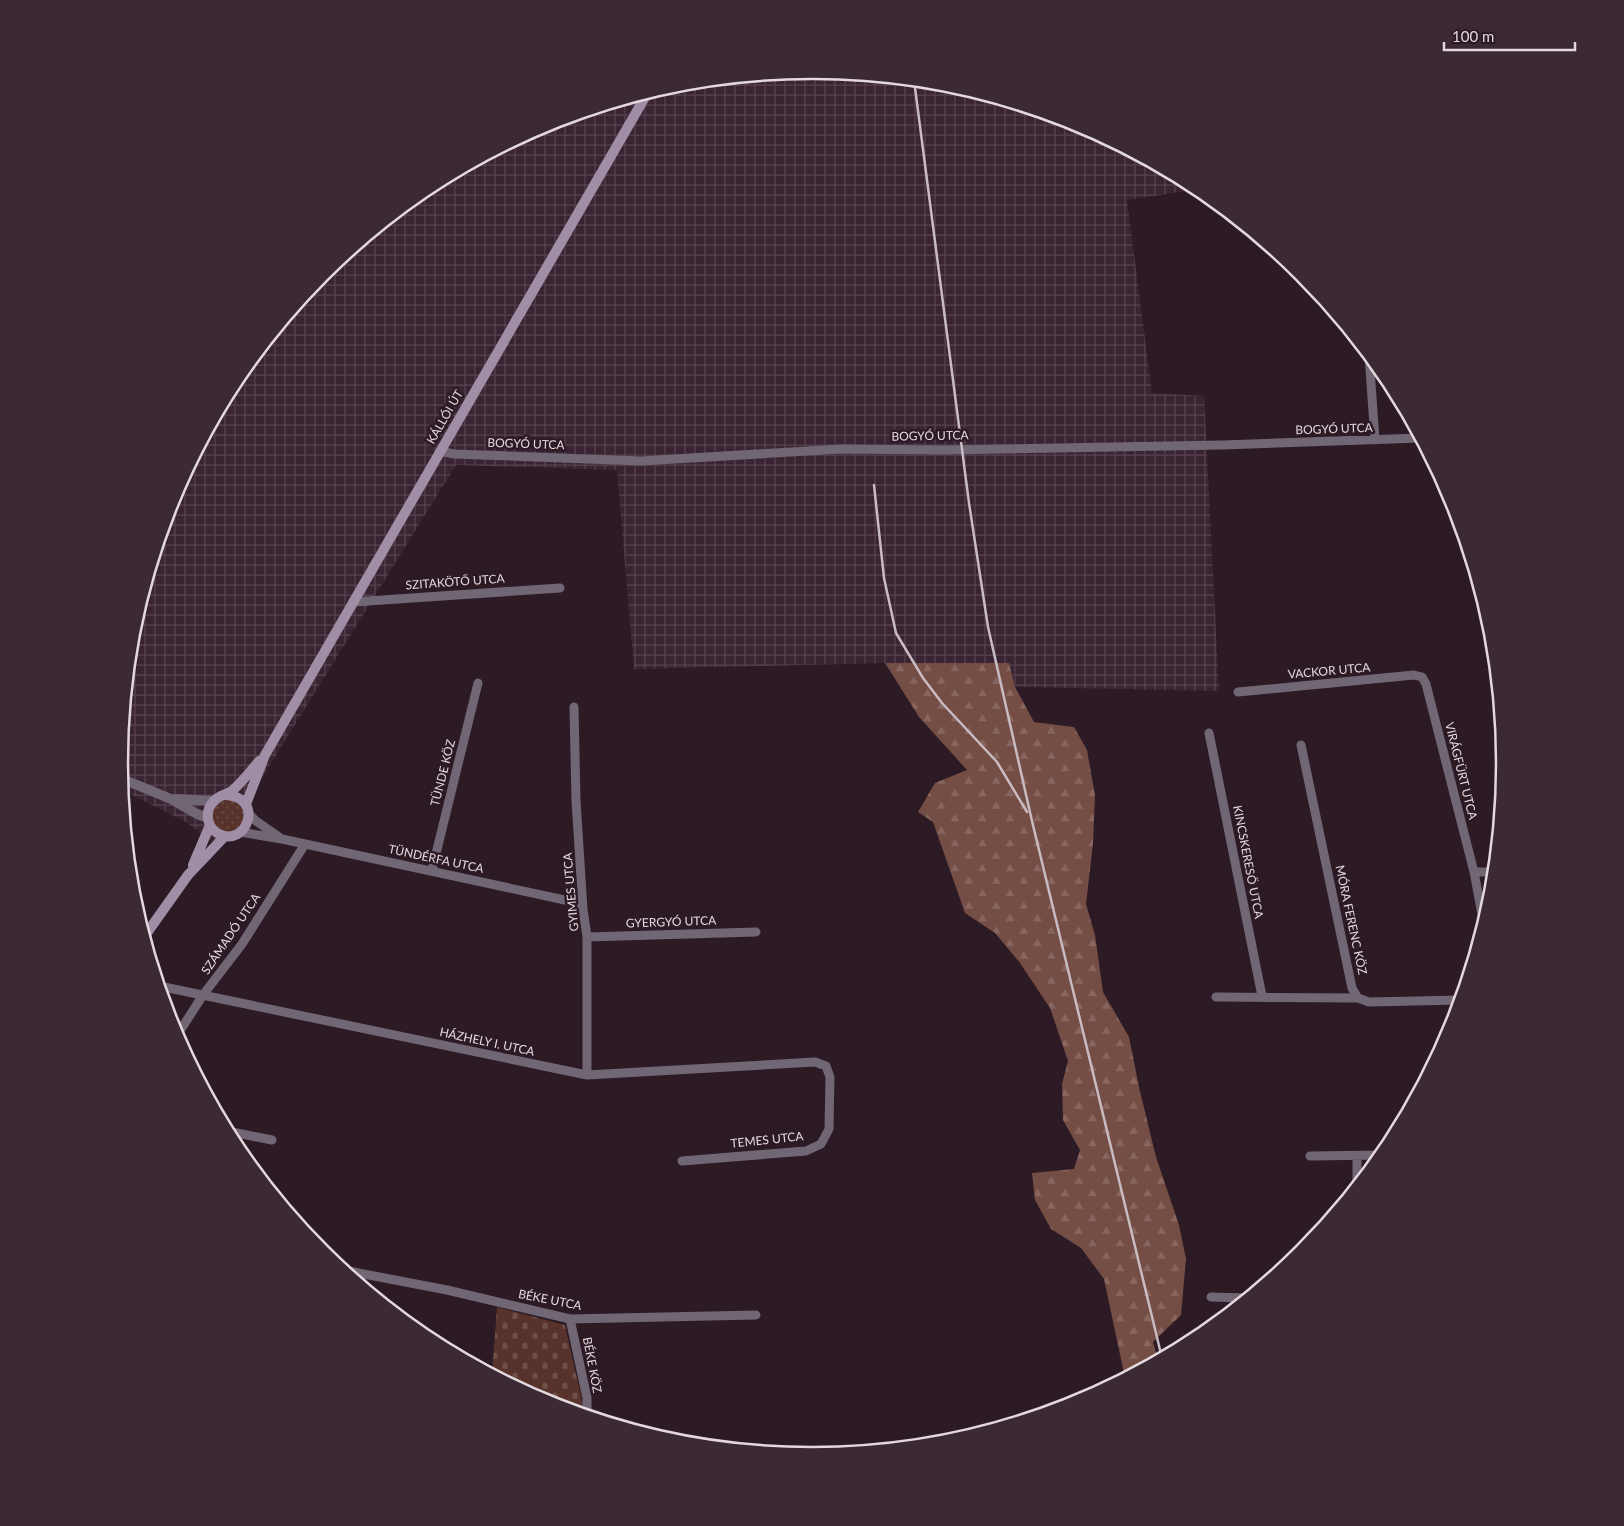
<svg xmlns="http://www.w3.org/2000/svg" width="1624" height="1526" font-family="Lato,sans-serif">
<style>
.industrial{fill:url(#industrial-grid)}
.grass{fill:url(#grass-dots)}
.forest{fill:url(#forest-firs)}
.cemetery{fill:url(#cemetery-stones)}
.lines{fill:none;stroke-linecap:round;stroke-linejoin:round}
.minor{stroke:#716674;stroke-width:9}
.tertiary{stroke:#716674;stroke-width:10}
.secondary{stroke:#9f8ea5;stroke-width:10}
.rail{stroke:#c8bbc2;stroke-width:2.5}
.labels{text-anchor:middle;stroke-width:5;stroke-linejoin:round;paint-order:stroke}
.street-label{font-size:12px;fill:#e4d8df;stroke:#2c1a25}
.rim{fill:none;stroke:#e4d8df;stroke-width:2.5}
</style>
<defs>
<pattern id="industrial-grid" width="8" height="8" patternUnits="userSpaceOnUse" patternTransform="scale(1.25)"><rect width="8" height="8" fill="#3a2432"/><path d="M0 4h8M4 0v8" fill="none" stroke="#56434f"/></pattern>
<pattern id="grass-dots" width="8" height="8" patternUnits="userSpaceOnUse" patternTransform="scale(1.25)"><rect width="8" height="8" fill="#57332b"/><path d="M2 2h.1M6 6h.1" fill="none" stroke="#6f5049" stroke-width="1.8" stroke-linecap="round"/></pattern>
<pattern id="forest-firs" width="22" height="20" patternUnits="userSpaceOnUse" patternTransform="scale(1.25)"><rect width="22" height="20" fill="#744d44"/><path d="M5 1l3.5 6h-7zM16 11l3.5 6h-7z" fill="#88665f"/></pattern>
<pattern id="cemetery-stones" width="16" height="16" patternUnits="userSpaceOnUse" patternTransform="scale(1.25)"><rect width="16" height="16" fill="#57332b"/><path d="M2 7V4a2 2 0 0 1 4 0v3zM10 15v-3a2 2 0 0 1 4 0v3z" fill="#6f5049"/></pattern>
</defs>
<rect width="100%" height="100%" fill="#2c1a25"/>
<path class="industrial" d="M812,70L947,83L1077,123L1199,189L1127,200L1152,393L1204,396L1219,691L1015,687L1009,663H885L634,669L617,470L456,465L219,847L186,822L122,790L119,763L132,628L172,498L236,378L322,273L427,187L547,123L677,83Z"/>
<path class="grass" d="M212 816a16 16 0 1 1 32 0a16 16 0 1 1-32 0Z"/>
<path class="forest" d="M885,663H1009L1015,687L1034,722L1074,727L1087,750L1095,795L1093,844L1086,904L1095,935L1103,992L1129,1037L1139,1087L1156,1157L1179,1225L1186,1259L1181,1315L1153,1342L1158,1360L1125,1378L1104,1279L1081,1248L1051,1229L1035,1200L1032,1173L1074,1169L1080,1150L1063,1120L1062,1084L1068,1061L1050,1008L1020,963L995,933L965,913L933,822L918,812L935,783L967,770L919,717Z"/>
<path class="cemetery" d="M497,1307L565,1325L582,1401L583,1414L547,1403L492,1374Z"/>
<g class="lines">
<path class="minor" d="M1369,355L1375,440
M440,451L454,454L641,461L841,449L943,450L1222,445L1420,438
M353,602L560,588
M1238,692L1414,675L1422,677L1426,684L1474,872L1484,925
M574,707L576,801L583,909L587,937V1075
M1209,733L1262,996
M1301,745L1352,988L1358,998L1369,1002L1461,1000
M249,814L256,821L279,837
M240,832L282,839L574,902L583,909
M432,870L478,683
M1474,872H1494
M587,937L756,932
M159,986L587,1075L815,1062L826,1066L830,1077L829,1129L821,1144L806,1151L682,1161
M1216,997L1358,998
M176,1037L203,995L242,944L305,844
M227,1131L272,1140
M1310,1156L1382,1155
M1357,1156V1185
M343,1270L447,1290L570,1319L756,1315
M1211,1297L1247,1298
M570,1319L587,1398V1415"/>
<path class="tertiary" d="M120,778L171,799L197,814L208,818
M175,799L214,801"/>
<path class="secondary" d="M226,795C265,797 247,848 219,834C213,831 209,825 208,819C207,812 209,806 214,801C219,795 227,795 233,790C243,781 251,771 259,761
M246,804L265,755L648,92
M193,865L210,825
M144,937L188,875L225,836"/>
<path class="rail" d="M914,80L969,503L988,627L1032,821L1162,1358
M874,485L884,578L896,633L923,678L942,703L997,762L1027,812"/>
</g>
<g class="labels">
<g class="street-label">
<text transform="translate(445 417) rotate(-60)" y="4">KÁLLÓI ÚT</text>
<text transform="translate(1334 429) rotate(-2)" y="4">BOGYÓ UTCA</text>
<text transform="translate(930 436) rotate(-1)" y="4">BOGYÓ UTCA</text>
<text transform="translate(526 444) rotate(2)" y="4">BOGYÓ UTCA</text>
<text transform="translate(455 582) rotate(-4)" y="4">SZITAKÖTŐ UTCA</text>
<text transform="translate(1329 671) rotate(-5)" y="4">VACKOR UTCA</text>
<text transform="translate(1461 771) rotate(76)" y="4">VIRÁGFÜRT UTCA</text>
<text transform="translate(443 773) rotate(-76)" y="4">TÜNDE KÖZ</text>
<text transform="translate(436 859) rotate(12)" y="4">TÜNDÉRFA UTCA</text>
<text transform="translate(1248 862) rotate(79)" y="4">KINCSKERESŐ UTCA</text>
<text transform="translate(571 892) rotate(-95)" y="4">GYIMES UTCA</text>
<text transform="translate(1351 920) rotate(78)" y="4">MÓRA FERENC KÖZ</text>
<text transform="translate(671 922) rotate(-2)" y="4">GYERGYÓ UTCA</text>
<text transform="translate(231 934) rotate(-56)" y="4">SZÁMADÓ UTCA</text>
<text transform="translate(487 1042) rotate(12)" y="4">HÁZHELY I. UTCA</text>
<text transform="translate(767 1140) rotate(-6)" y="4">TEMES UTCA</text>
<text transform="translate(550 1300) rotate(11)" y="4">BÉKE UTCA</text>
<text transform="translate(592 1365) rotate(79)" y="4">BÉKE KÖZ</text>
</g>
</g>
<path d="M0 0H1624V1526H0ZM128 763a684 684 0 1 1 1368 0a684 684 0 1 1-1368 0Z" fill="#3b2934" fill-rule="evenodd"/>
<path class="rim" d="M128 763a684 684 0 1 1 1368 0a684 684 0 1 1-1368 0Z"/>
<path d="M1444 42v8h131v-8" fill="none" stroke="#e4d8df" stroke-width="2.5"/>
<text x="1452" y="42" font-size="15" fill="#e4d8df" stroke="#2c1a25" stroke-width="4" paint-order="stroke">100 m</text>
</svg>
